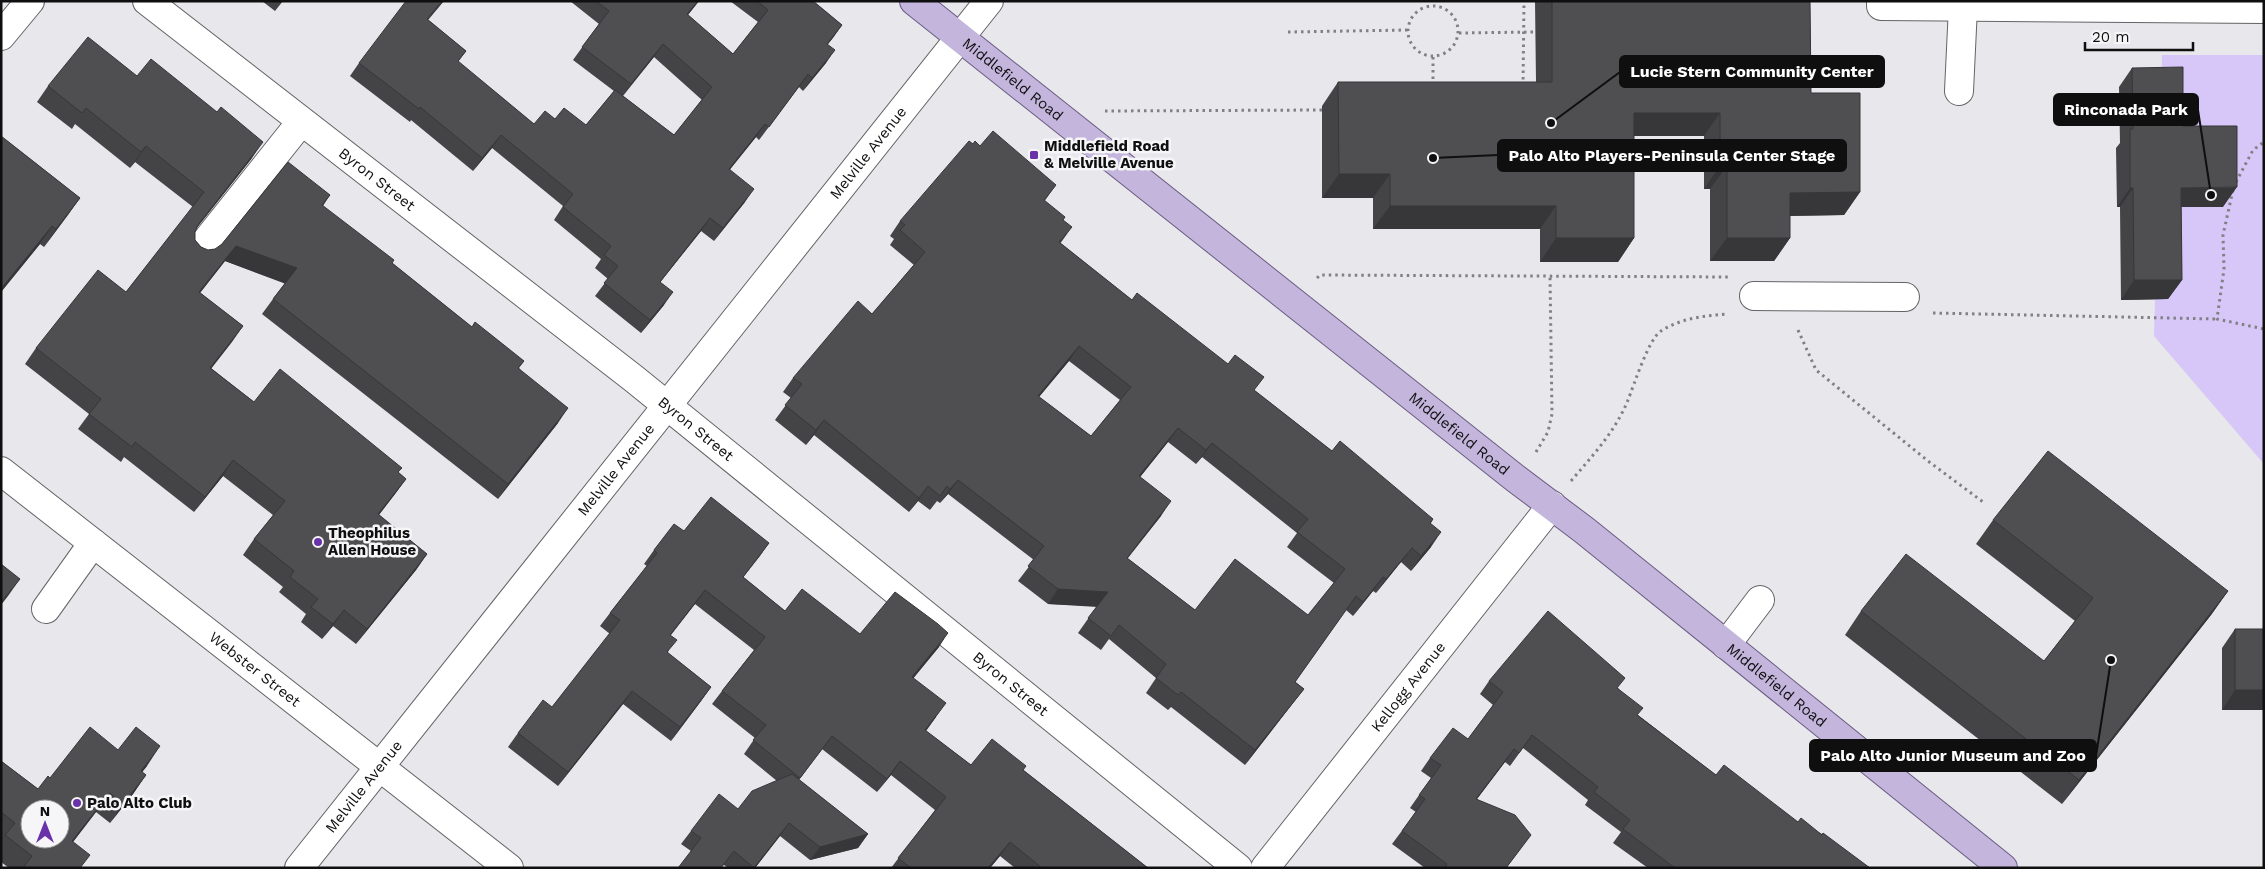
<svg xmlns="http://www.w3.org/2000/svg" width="2265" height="869" font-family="'Work Sans',sans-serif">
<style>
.green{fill:#d7c6f8}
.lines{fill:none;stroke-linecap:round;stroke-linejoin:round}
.minor-casing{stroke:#646366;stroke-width:30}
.major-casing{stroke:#6a5b84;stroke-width:30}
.path{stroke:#818184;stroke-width:3;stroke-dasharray:2.5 4;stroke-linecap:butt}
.minor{stroke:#fff;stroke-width:28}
.major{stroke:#c3b5db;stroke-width:28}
.wall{fill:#444346;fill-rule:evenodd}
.shaded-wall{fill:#373739}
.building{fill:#4f4e51;stroke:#373739;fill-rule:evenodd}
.poi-dot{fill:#6932a8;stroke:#f6f5f8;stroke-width:2}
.labels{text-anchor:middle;stroke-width:5;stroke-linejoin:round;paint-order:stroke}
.street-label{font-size:15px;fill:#0f0f10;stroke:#f6f5f8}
.poi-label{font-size:15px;font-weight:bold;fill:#0f0f10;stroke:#f6f5f8;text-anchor:start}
.leader{fill:none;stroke:#0f0f10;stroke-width:2}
.callout-dot{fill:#0f0f10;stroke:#f6f5f8;stroke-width:2}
.callout{fill:#0f0f10;stroke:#0f0f10;stroke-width:2}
.callout-label{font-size:16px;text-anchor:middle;font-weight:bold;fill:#fff}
</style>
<rect width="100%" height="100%" fill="#e8e7eb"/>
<path class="green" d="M2162,55H2264V464L2154,336Z"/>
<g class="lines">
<defs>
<g id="minor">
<path id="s1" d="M147,1L633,378L1238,868"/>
<path d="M1881,1V6L2264,9"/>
<path d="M1,36L30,1"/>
<path d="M1959,91L1963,7"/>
<path d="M199,250L301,122"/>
<path d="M1754,296L1905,297"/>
<path id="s2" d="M1,471L509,868"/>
<path d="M46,609L93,543"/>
<path d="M1726,645L1760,600"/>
<path id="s3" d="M299,868L989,1"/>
<path id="s4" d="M1265,868L1552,505"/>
</g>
<g id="major">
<path id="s5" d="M914,1L1515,478L1584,530L2003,868"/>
</g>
</defs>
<use href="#minor" class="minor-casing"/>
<use href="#major" class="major-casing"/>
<path class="path" d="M1408 31a25 25 0 1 1 50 0a25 25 0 1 1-50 0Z
M1288,32L1408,30
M1459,33L1535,32
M1433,57V86
M1523,86L1524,1
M1105,111L1322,110
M2236,182L2253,150L2264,142
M2233,190L2223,235L2224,269L2217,319L2264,329
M1317,278L1320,275L1729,277
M1933,313L2217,319
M1798,330L1816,370L1928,461L1983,502
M1536,452L1548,432L1552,414L1550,276
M1571,481C1593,455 1615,432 1628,400C1634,385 1649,338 1661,331C1681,318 1704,316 1727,314"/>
<use href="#minor" class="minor"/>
<use href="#major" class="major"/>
</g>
<path class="wall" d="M262,1H283L275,11Z
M570,1H699L688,15L733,54L758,22L730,1H813L842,25L828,44L826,63L803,91L799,87L759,140L756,137L730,169L745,202L714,241L701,231L660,282L664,305L641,333L595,296L608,279L595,268L601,259L554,220L563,206L492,148L473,171L411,120L410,122L350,76L359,63L428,20L466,51L458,62L534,124L555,119L586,125L614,91L573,60L599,24ZM654,57L702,100L674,135L623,96Z
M1535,1H1810L1811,93L1860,192L1844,215L1790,216V238L1774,261H1710V189H1704V136H1634V238L1618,262H1540V229H1373V198H1322V106L1338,82H1536Z
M2132,68L2183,126L2223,207H2181L2182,280L2168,299L2121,300L2120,207H2117L2116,148L2120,143L2119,87Z
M137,76L252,158L196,229L195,232V240L201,247L208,250L215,249L330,195L323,206L392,263L472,327L524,361L519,368L558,423L498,499L262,314L273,299L285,283L225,261L200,293L243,326L211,368L254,402L399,473L406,479L395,494L379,515L427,554L416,570L356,644L333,626L322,639L301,622L306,614L279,592L283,587L243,555L254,539L273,515L223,476L194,512L124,457L121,462L78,429L89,414L25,364L36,348L126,292L193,207L135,162L130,168L75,124L72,129L37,102L48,86Z
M1,136L80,198L44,247L40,244L1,292Z
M1045,201L1063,220L1060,243L1132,300L1255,391L1332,451L1433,519L1431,523V547L1411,571L1401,562L1376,593L1373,591L1353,616L1346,610L1295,682L1304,689L1293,703L1245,765L1171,707L1168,710L1146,693L1156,678L1109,639L1101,650L1078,633L1097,606L1048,604L1018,581L1034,560L948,494L940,503L937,501L930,510L918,501L909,512L814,435L806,445L775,420L791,398L783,392L793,378L872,314L914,265L890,245L894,239L890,236L900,221ZM1069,361L1120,400L1091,436L1039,397ZM1168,442L1196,464L1202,457L1297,533L1287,547L1334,583L1308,615L1195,610L1127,558L1161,516L1140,477Z
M1993,520L2228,591L2211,615L2062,804L1845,635L1861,611L2044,661L2075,621L1976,544Z
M684,531L769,543L743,577L785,611L860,634L939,647L913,678L936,717L926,731L971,765L1023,770L1148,868H1015L1000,856L990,868H891L935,810L891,775L877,792L822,749L799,780L868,834L858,848L810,860L780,836L755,868H728L724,865L691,851L681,844L691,831L738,809L777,781L744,754L755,738L712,704L722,691L754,650L695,604L671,635L668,653L711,687L701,701L671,741L623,704L558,786L508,747L518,733L552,707L610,634L600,626L610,613L647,566L644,564L654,550Z
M2235,629L2264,710H2222V648Z
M1489,681L1618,688L1638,715L1716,775L1798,822L1822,834L1870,868H1648L1613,843L1621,832L1585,805L1588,800L1523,748L1510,766L1505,762L1477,799L1521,848L1506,868H1425L1392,844L1416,812L1410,808L1431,778L1421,771L1430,758L1468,739L1493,705L1480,694Z
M118,750L147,766L142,772L146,775L133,794L110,823L96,812L73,842L81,868H9L1,862V761L38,789Z"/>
<path class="shaded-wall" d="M442,1H444L418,32L427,19Z
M698,1H699L678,27L687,14Z
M842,25L833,38L817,57L827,44Z
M663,44L654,57L621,97L631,84Z
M835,50L826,63L803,91L812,78Z
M1634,113H1720L1704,136H1618Z
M765,124L756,137L720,182L729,169Z
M501,135L492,148L473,171L482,158Z
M263,142L252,158L187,240L198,225Z
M146,146L135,162L130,168L141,152Z
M1720,166H1727L1710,189H1704Z
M1339,174H1390L1373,198H1322Z
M1056,185L1046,199L1034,214L1044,200Z
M2237,187L2223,207H2167L2181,188Z
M2130,188H2133L2120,207H2117Z
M754,189L745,202L714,241L723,228Z
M1860,192L1844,215L1774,216L1790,193Z
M80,198L68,215L44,247L56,229Z
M1390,206H1556L1540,229H1373Z
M710,218L701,231L650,295L660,282Z
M52,226L40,244L1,292V289Z
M1072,227L1062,241L1049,256L1059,242Z
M1556,238H1634L1618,262H1540Z
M1727,238H1790L1774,261H1710Z
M236,246L297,268L286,284L225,261L188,308L199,292Z
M2134,280H2182L2168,299L2121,300Z
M673,292L664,305L641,333L650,320Z
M243,326L232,342L200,383L210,368Z
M1079,346L1069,361L1028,410L1038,396Z
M568,408L558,423L498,499L508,484Z
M824,420L814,435L806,445L816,430Z
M1178,428L1168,442L1129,491L1139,476Z
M1212,443L1202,457L1196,464L1206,450Z
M233,460L223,476L194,512L205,497Z
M406,479L395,494L367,530L378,514Z
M958,480L948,494L940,503L950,489Z
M928,486L918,501L909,512L919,498Z
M1171,501L1161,516L1117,572L1127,558Z
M1441,532L1431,547L1411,571L1421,556Z
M769,543L760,556L733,590L743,577Z
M1412,548L1401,562L1376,593L1386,579Z
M427,554L416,570L356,644L367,629Z
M1383,577L1373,591L1353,616L1363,602Z
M20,579L8,596L1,605V602Z
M1058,589L1108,592L1098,607L1048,604Z
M705,590L695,604L660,648L670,635Z
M2228,591L2211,615L2062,804L2079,780Z
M344,610L333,626L322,639L333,624Z
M948,633L939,647L903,691L912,677Z
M711,687L701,701L671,741L680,727Z
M1304,689L1293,703L1245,765L1255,750Z
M2235,690H2264V710H2222Z
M632,691L623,704L558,786L568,772Z
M946,703L936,717L916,744L925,730Z
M160,746L147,766L128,790L141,771Z
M1514,749L1505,762L1467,812L1476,799Z
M900,761L891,775L877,792L887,779Z
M146,775L133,794L110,823L123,804Z
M110,793L96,812L59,860L72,841Z
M789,823L780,836L755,868H754Z
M868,834L858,848L810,860L820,847Z
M1010,842L1000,856L990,868H988Z"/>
<path class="building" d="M406,1H442L427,19L466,51L458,61L534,124L545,111L555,119L564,108L586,125L615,90L674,135L712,87L663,44L631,84L582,47L609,11L596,1H698L687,14L733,54L768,10L757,1H813L842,25L827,44L835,50L812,78L808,74L769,127L765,124L729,169L754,189L723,228L710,218L660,282L673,292L650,320L604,283L618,266L604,255L611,246L563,207L573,194L501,135L482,158L420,107L419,109L359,63Z
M1552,1H1810L1811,93H1860V192L1790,193V238H1727V166H1720V113H1634V238H1556V206H1390V174H1339L1338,82H1552Z
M88,37L137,76L151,59L217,112L221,107L263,142L198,225L195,232V240L201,247L208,250L215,249L222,244L288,162L330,195L322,205L394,260L392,263L472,327L475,322L524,361L518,368L568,408L508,484L273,299L297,268L236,246L199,292L243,326L210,368L254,402L280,369L402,468L398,472L406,479L378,514L427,554L367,629L344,610L333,624L311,607L318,599L290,577L294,571L254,539L285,501L233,460L205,497L135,442L132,447L89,414L101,399L36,348L98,270L126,292L204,192L146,146L141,152L86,108L82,113L48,86Z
M2183,67V126H2237V187L2181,188L2182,280H2134L2133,188H2130V129H2133L2132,68Z
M993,131L1056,185L1044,200L1065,217L1063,220L1072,227L1059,242L1132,300L1137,293L1228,364L1235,355L1264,377L1254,390L1332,451L1340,441L1433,519L1430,523L1441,532L1421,556L1412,548L1386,579L1383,577L1363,602L1356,596L1295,682L1304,689L1255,750L1181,692L1178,695L1156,678L1166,664L1119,625L1111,636L1088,618L1108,592L1058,589L1028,566L1044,546L958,480L950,489L947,486L940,496L928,486L919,498L824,420L816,430L785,405L802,384L793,378L858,301L872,314L925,252L900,230L905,225L900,221L969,141L973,144L975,141L980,146ZM1079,346L1131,387L1091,436L1038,396ZM1178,428L1206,450L1212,443L1308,519L1297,532L1345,569L1308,615L1235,559L1195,610L1127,558L1171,501L1139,476Z
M1,136L80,198L56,229L52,226L1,289Z
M2048,451L2228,591L2079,780L1861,611L1906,554L2044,661L2093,598L1993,520Z
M711,497L769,543L743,577L785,611L802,589L860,634L895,592L938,624L948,633L912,677L946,703L925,730L971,765L992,739L1026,766L1023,770L1148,868H1042L1010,842L988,868H911L898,858L946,797L900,761L887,779L832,736L800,778L753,740L766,725L722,691L765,637L705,590L670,635L677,640L667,652L711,687L680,727L632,691L568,772L518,733L543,700L552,707L620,620L610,613L657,553L654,550L674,524L684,531Z
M1,564L20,579L1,602Z
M1548,611L1625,678L1617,688L1643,708L1637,715L1716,775L1724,765L1798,822L1801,818L1822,835L1823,833L1870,868H1675L1623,829L1630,820L1594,792L1598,787L1532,735L1519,753L1514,749L1476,799L1515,815L1531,835L1506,868H1445L1447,864L1402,831L1425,799L1419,795L1441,765L1430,758L1453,728L1468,739L1503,692L1489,681Z
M2235,629H2264V690H2235Z
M90,727L118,750L136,727L160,746L141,771L146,775L123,804L110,793L72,841L90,855L80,868H23L32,856L5,835L15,823L1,812V761L38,789L48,776L50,778ZM30,809H60V839H30Z
M792,774L868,834L820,847L789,823L754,868L734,851L721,868H678L701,838L691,831L719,794L738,809L752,791Z"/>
<g class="poi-dot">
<rect x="1029" y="150" width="10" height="10" rx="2.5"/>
<circle cx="318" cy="542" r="5"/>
<circle cx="77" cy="803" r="5"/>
</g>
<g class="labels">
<g class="street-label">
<text dy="5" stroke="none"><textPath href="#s5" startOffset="126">Middlefield Road</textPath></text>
<text dy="5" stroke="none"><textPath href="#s3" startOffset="914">Melville Avenue</textPath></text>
<text dy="5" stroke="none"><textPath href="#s1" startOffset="291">Byron Street</textPath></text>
<text dy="5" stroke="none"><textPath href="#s1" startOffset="696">Byron Street</textPath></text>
<text dy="5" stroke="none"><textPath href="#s5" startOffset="696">Middlefield Road</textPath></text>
<text dy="5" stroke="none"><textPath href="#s3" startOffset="509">Melville Avenue</textPath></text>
<text dy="5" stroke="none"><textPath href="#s2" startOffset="322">Webster Street</textPath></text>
<text dy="5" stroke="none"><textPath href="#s1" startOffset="1101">Byron Street</textPath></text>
<text dy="5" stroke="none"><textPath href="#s5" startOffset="1101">Middlefield Road</textPath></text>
<text dy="5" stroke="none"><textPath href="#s4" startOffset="231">Kellogg Avenue</textPath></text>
<text dy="5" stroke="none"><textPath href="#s3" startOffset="104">Melville Avenue</textPath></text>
</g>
<g class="poi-label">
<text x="1044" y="151">Middlefield Road<tspan x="1044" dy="17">&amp; Melville Avenue</tspan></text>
<text x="328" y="538">Theophilus<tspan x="328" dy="17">Allen House</tspan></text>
<text x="87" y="808">Palo Alto Club</text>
</g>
</g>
<path class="leader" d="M1551 123L1620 72M2211 195L2198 110M1433 158L1498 155M2111 660L2096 756"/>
<g class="callout-dot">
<circle cx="1551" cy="123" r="5"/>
<circle cx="2211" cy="195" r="5"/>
<circle cx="1433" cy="158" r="5"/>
<circle cx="2111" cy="660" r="5"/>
</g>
<g class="callout">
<rect x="1620" y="56" width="264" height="31" rx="5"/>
<rect x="2054" y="94" width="144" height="31" rx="5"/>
<rect x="1498" y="140" width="348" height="31" rx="5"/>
<rect x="1810" y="740" width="286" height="31" rx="5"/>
</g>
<g class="callout-label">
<text x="1752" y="77">Lucie Stern Community Center</text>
<text x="2126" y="115">Rinconada Park</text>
<text x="1672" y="161">Palo Alto Players-Peninsula Center Stage</text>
<text x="1953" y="761">Palo Alto Junior Museum and Zoo</text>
</g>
<rect width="2265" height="869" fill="none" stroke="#0f0f10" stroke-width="5"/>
<g transform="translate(45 824)"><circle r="24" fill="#f6f5f8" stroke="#9a999b"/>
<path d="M0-4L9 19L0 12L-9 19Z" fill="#6932a8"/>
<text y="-8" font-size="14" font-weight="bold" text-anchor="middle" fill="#0f0f10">N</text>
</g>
<path d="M2085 42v8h108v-8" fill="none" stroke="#0f0f10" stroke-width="2.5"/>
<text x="2092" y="42" font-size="15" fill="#0f0f10" stroke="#f6f5f8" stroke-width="4" paint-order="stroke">20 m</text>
</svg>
